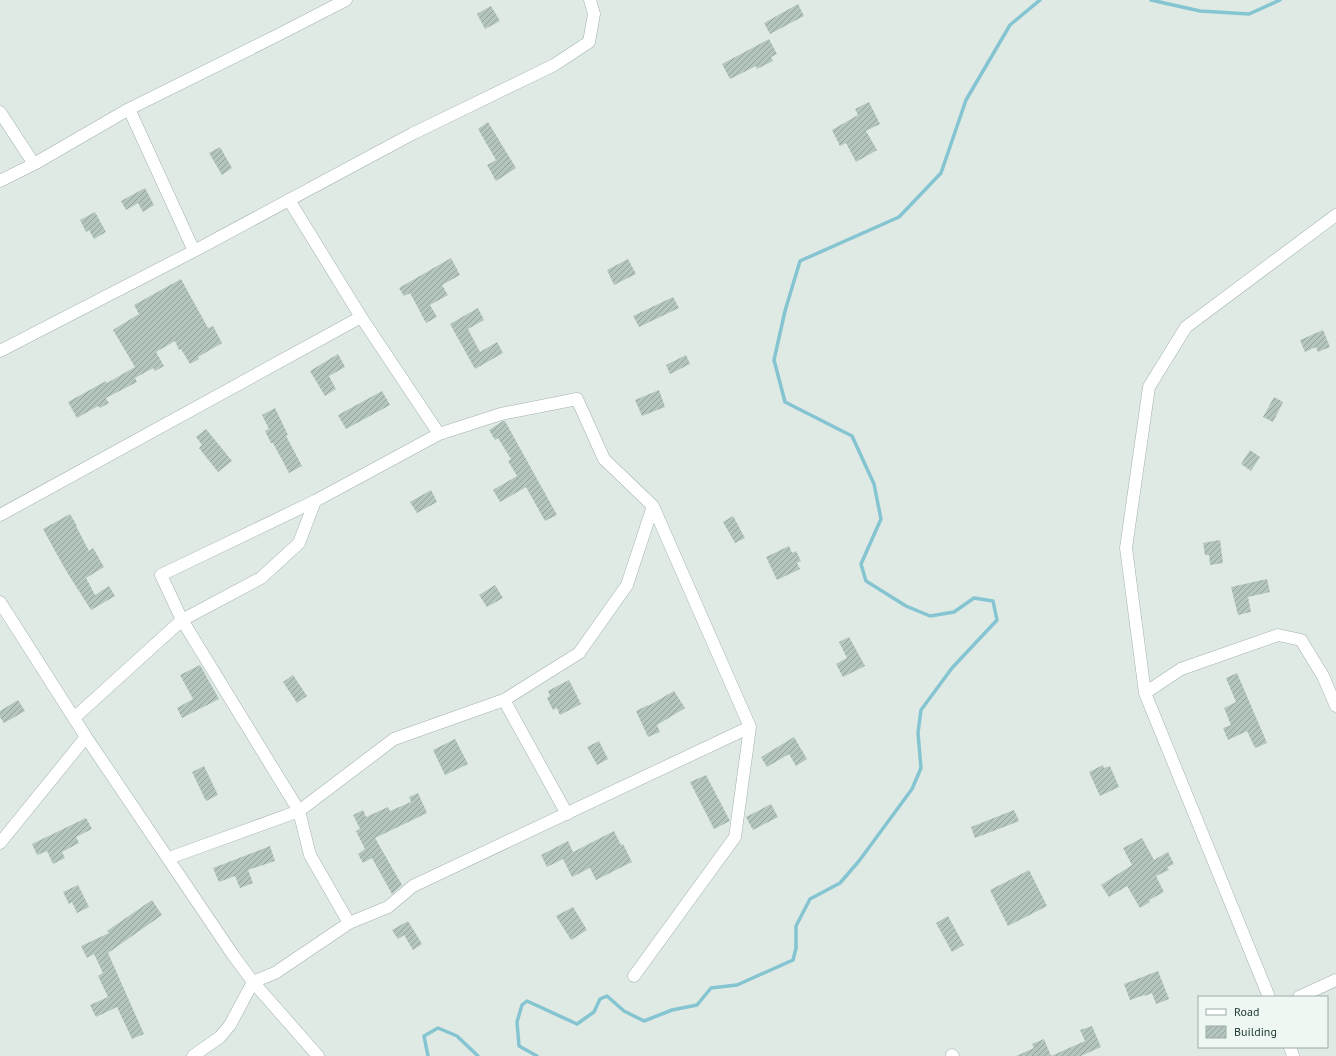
<svg xmlns="http://www.w3.org/2000/svg" width="1336" height="1056" font-family="'PT Sans',sans-serif">
<style>
.lines{fill:none;stroke-linecap:round;stroke-linejoin:round}
.stream{stroke:#85c4d1;stroke-width:3.5}
.building{fill:url(#building-hatch)}
.minor-casing{stroke:#a2b2ac;stroke-width:13}
.minor{stroke:#fff;stroke-width:12}
</style>
<defs>
<pattern id="building-hatch" width="6" height="6" patternUnits="userSpaceOnUse"><rect width="6" height="6" fill="#b4c5be"/><path d="M-1 1l2-2M0 6l6-6M5 7l2-2" fill="none" stroke="#92a19b"/></pattern>
</defs>
<rect width="100%" height="100%" fill="#dfeae5"/>
<g class="lines">
<path class="stream" d="M1151,0L1200,11L1249,14L1280,0
M428,1056L424,1036L438,1028L457,1036L478,1056
M537,1056L519,1046L517,1022L522,1005L527,1001L577,1024L594,1012L600,999L607,996L624,1011L644,1021L672,1010L697,1005L711,988L737,985L793,960L796,948V926L810,899L840,883L859,861L912,789L921,768L918,733L921,710L952,668L997,620L993,601L974,598L954,612L930,616L906,606L866,581L861,564L881,519L874,484L852,436L785,402L774,360L785,311L800,261L899,217L941,173L966,100L1010,25L1040,0"/>
</g>
<path class="building" d="M798,4L804,16L770,34L764,23Z
M491,6L500,21L485,29L477,14Z
M769,39L777,54L771,57L773,61L757,69L756,66L730,79L722,64Z
M869,102L880,124L866,131L877,150L856,162L846,143L840,146L832,130L858,115L855,109Z
M488,122L516,168L496,181L487,165L496,160L478,129Z
M220,147L232,168L222,175L209,153Z
M145,188L154,205L143,212L138,203L126,210L121,201Z
M95,212L106,232L94,239L89,230L86,232L80,220Z
M451,258L460,275L442,285L448,295L430,305L437,317L426,323L410,293L404,296L399,288Z
M628,259L636,274L614,285L607,270Z
M181,279L208,328L213,326L222,343L198,357L199,359L190,364L181,349L179,350L175,341L156,352L164,366L155,371L153,368L135,378L137,382L106,398L109,403L100,408L98,406L77,418L68,402L106,381L107,383L135,367L113,330L139,314L134,305Z
M673,297L679,308L639,327L633,316Z
M478,308L484,320L468,329L480,352L497,342L503,353L475,369L450,324Z
M1323,330L1330,347L1318,352L1316,347L1305,352L1300,340Z
M338,354L345,367L329,376L336,389L325,396L310,371Z
M686,355L690,364L670,374L666,365Z
M659,390L665,407L642,416L635,400Z
M382,391L390,405L346,429L338,415Z
M1274,397L1283,402L1273,422L1263,417Z
M275,408L288,435L286,436L302,466L289,473L273,443H271L265,431L269,429L262,415Z
M503,421H505L557,515L545,521L526,487L500,502L493,490L517,476L508,461L511,459L498,438L495,440L489,430Z
M206,429L232,461L218,472L199,448L202,445L196,437Z
M1250,450L1260,457L1251,471L1241,464Z
M431,490L437,502L417,513L410,502Z
M70,514L77,526H76L89,551L93,548L104,567L86,578L95,595L109,586L115,596L91,610L65,569L43,529Z
M733,516L745,538L735,543L723,522Z
M1220,540L1223,563L1210,565L1209,555H1205L1203,543Z
M789,546L792,553L796,551L801,561L797,563L800,569L777,580L766,557Z
M1267,579L1270,592L1248,597L1251,612L1238,615L1231,587Z
M495,585L503,598L487,607L479,595Z
M849,637L865,666L843,677L836,664L847,658L839,642Z
M200,665L219,699L182,718L177,708L193,699L180,675Z
M1237,673L1267,743L1255,748L1247,731L1228,740L1223,728L1231,725L1224,708L1236,702L1226,678Z
M293,675L307,696L297,703L283,682Z
M569,680L581,704L560,715L557,708L553,710L547,698L550,696L548,691Z
M674,691L685,708L657,725L660,732L648,737L636,711L648,705V706Z
M18,700L25,711L4,723L0,717V711Z
M794,737L807,759L796,766L789,754L767,767L761,757Z
M455,739L468,764L445,775L433,750Z
M599,741L608,759L597,765L587,747Z
M1103,765L1104,768L1110,766L1119,787L1100,796L1089,772Z
M204,766L218,795L206,801L192,772Z
M706,775L730,821L714,829L690,782Z
M418,793L427,813L375,838L402,885L392,894L372,858L363,863L358,854L365,849L356,831L360,829L353,815L363,810L366,817L388,807L390,811L411,802L409,797Z
M771,804L778,817L753,830L746,817Z
M1014,810L1019,821L975,838L971,827Z
M86,818L92,829L76,837L79,843L62,852L65,858L53,864L47,851L37,855L32,844Z
M614,831L621,845L623,844L632,862L596,880L590,868L572,877L563,859L547,867L541,855L568,841L573,852Z
M1142,838L1154,860L1168,852L1174,864L1167,867L1169,870L1156,876L1164,892L1149,900L1150,902L1140,908L1127,886L1109,897L1101,885L1132,865L1123,848Z
M270,846L275,861L248,870L253,883L240,888L235,876L219,882L213,868Z
M1029,870L1047,906L1008,926L990,890Z
M78,885L89,907L77,913L72,902L69,904L63,892Z
M152,900L162,915L108,953L144,1034L132,1039L117,1007L96,1017L90,1005L108,997L98,976L103,973L94,954L87,958L81,946L109,933L107,931Z
M573,907L587,930L571,940L556,916Z
M948,916L964,945L952,952L936,923Z
M408,921L422,944L413,950L404,935L398,939L392,930Z
M1158,971L1169,999L1156,1004L1152,993L1145,996L1144,995L1130,1000L1124,984Z
M1092,1026L1101,1047L1081,1056H1016L1034,1048L1032,1044L1044,1039L1051,1056L1085,1041L1080,1030Z"/>
<g class="lines">
<defs>
<path id="minor" d="M129,109L194,251
M0,112L34,164
M0,181L34,164L129,109L276,36L346,0
M0,351L194,251L412,134L554,65L589,42L594,14L590,0
M315,501L299,543L261,578L182,620L299,811L310,855L349,923
M0,515L361,317
M0,602L86,737L233,955L253,982L318,1056
M1145,693L1181,669L1278,635L1301,640L1323,676L1336,706
M504,700L567,814
M74,718L182,620L161,575L315,501L439,434
M0,843L86,737
M169,858L299,811L394,739L504,700L579,653L627,585L653,506L604,459L577,399L501,414L439,434L361,317L289,200
M634,976L735,837L750,727L653,506
M1269,997L1145,693L1126,548L1149,387L1186,327L1336,215
M1299,997L1336,980
M1290,1047L1293,1056
M952,1055L953,1056
M193,1056L220,1037L230,1025L253,982L275,973L349,923L388,907L413,886L750,727"/>
</defs>
<use href="#minor" class="minor-casing"/>
<use href="#minor" class="minor"/>
</g>
<rect x="1198" y="996" width="130" height="52" fill="#eff7f3" stroke="#9caba7"/>
<rect x="1206" y="1009" width="20" height="6" fill="#ffffff" stroke="#9caba7"/>
<text x="1234" y="1016" font-size="12" fill="#203a34">Road</text>
<rect x="1206" y="1026" width="20" height="12" fill="url(#building-hatch)" stroke="#9caba7"/>
<text x="1234" y="1036" font-size="12" fill="#203a34">Building</text>
</svg>
